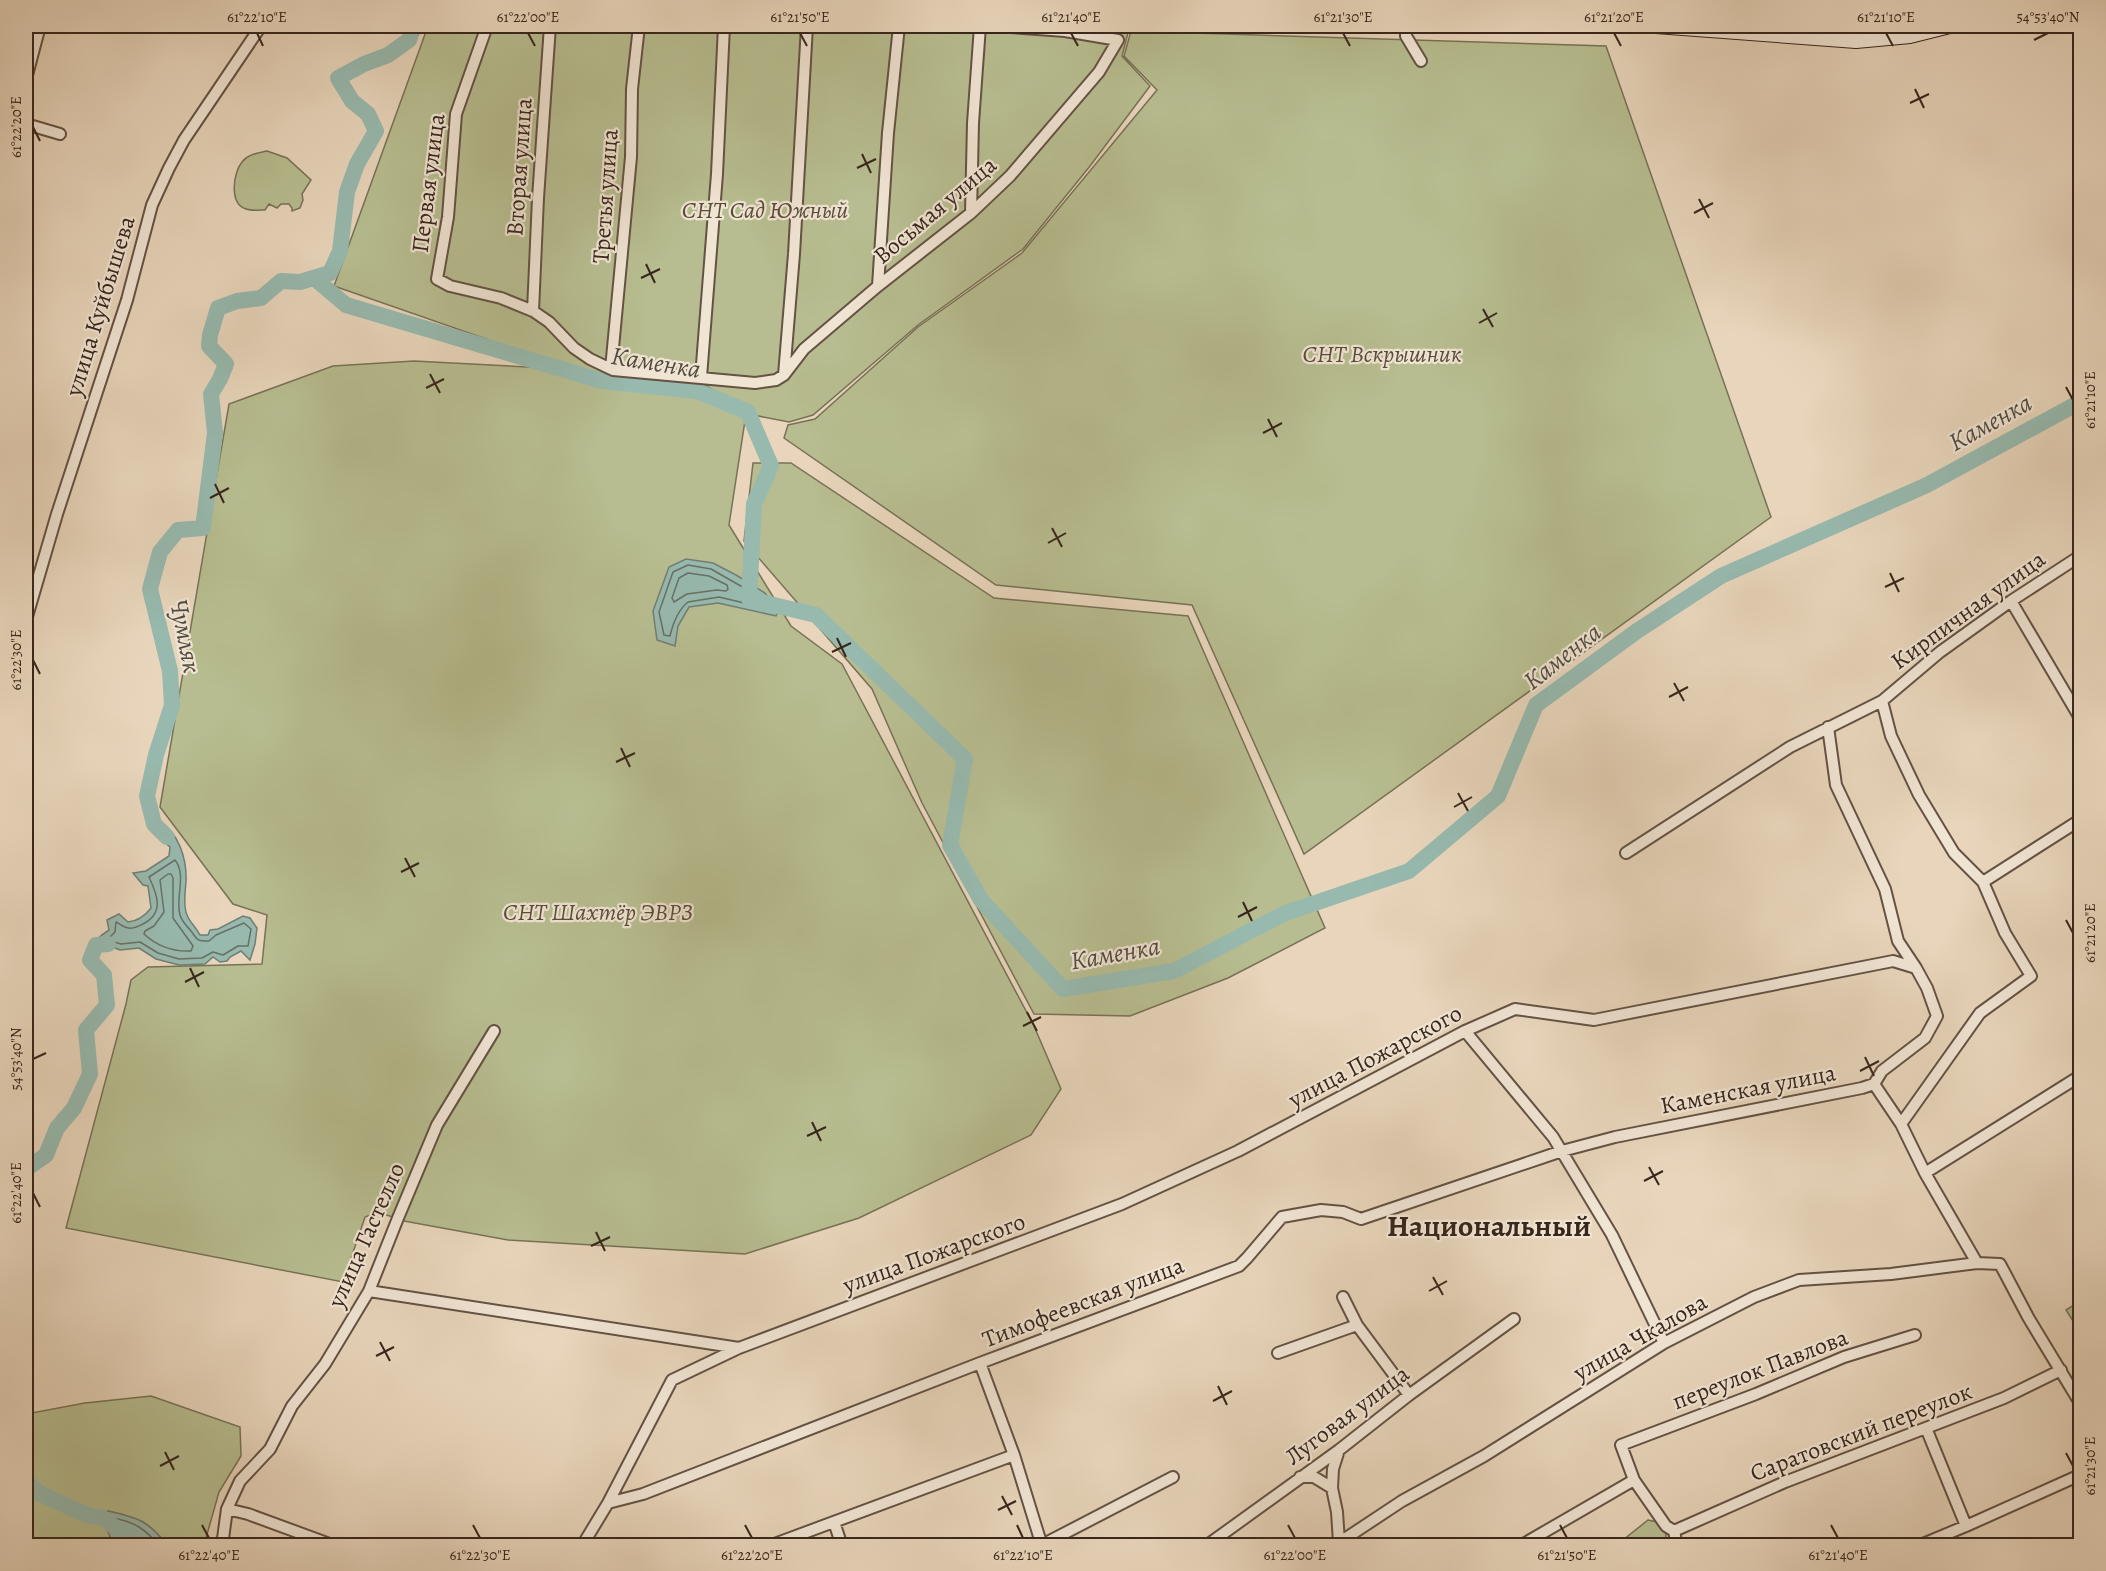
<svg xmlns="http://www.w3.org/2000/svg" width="2106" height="1571" font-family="Alegreya,serif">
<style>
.green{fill:#b7bd90;stroke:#787256;stroke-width:1.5}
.water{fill:#97b9ae;stroke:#717e74;stroke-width:1.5}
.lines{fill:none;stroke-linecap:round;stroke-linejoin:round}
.shore{stroke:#687065;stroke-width:1.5}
.river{stroke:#97b9ae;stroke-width:16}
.minor-casing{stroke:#645244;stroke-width:14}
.secondary-casing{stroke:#38261c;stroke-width:16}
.minor{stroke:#f0e4d3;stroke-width:10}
.secondary{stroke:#f0e4d3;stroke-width:14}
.ticks{fill:none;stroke:#38261c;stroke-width:2}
.labels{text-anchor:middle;stroke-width:4.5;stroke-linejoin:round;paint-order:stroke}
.street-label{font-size:24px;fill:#38261c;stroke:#f0e4d3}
.park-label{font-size:24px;font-style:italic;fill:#584c39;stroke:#f0e4d3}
.water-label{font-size:26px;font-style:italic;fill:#504b40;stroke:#f0e4d3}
.district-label{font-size:30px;font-weight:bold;fill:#38261c;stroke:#f0e4d3}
.neatline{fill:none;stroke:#38261c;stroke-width:2}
.ticks-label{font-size:15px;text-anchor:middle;fill:#38261c}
</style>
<rect width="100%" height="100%" fill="#e8d5bb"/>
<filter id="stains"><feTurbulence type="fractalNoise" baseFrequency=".00333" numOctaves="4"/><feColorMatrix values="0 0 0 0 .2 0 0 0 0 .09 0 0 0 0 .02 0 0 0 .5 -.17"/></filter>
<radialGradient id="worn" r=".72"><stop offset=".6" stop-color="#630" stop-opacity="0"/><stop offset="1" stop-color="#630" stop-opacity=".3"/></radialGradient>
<path class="green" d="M428,26H1055L1128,33L1122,56L1150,86L1090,166L1023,249L918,325L813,415L789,422L753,415L705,385L578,371L334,286Z
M1131,31L1606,46L1771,517L1304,854L1192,605L996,585L784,438L788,425L815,419L918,327L1022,253L1157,90L1124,56Z
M267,151L287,158L311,180L302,194L303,200L300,208L292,211V208L289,204H281L277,208L269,204L265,210C260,210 252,211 246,209C229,204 233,173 242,162C248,154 258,153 267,151Z
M414,361L528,367L704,387L746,414L729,525L791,626L842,664L1034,1026L1061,1089L1031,1135L859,1218L745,1254L508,1240L404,1221L378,1212L365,1217L343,1282L66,1228L126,1004L131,980L148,967L262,964L267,915L233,904L160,807L229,404L333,366Z
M753,463H791L994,598L1188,616L1325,928L1228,978L1130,1016L1034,1014L922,803L872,689L744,541Z
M2080,1301V1327L2078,1329L2066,1310Z
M151,1396L240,1427L241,1456L219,1492L204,1545H167C147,1520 139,1518 108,1511L102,1517L114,1545L26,1546V1414L85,1403Z
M1648,1520L1657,1522L1666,1533V1537L1658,1545L1619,1546L1618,1544Z"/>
<path class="water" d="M686,559L713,563L736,575L765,593L778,611L776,616L718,603L689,607L678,626L675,646L657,640L653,611L669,567Z
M158,821C179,832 187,859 186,882C185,892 183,906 187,915C190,923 196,927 200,935H208L210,930L218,929L243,916L250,918L257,928L255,944L250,960L241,951L230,957L227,961L220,962L213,957L205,964L179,965L156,959L139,948L120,950L115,948H100L95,956L89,954C92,943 99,936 109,930L107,920L119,914L128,922C138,921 145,916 151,908L148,886L143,885L133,873L146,871L169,856L170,847L154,834L147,823Z
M108,1511C138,1518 147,1520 167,1545H114L101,1517Z"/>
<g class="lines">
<path class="shore" d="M688,565L711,569L760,597L764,605L761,607L719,597L688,602C678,610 673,623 670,636L664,635L659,612L673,572Z
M688,573L709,576L727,585L728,589L726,591L717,590L687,594L674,602L672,598L679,578Z
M175,860C187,875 175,898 180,915C182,922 187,926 191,931C198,940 196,941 209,941L216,935L244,923L251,929L248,946H238L223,955L213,952L202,958L179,959L158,953L140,942L121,944L111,941L110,937L115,932L116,922C120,924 124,928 129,928C134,929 139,926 143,924C165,913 157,894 149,877Z
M168,874H171L173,878V918L193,946L191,951C173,952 157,946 144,934L145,931L154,926L164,912L160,880Z
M119,1546L110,1522L112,1518C133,1521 146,1529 159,1546"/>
<path class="river" d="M314,278L346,305L602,381L697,391L748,412L771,466L754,504L749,599L816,615L965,759L950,845L981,900L1063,989L1174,971L1283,914L1409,871L1498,796L1536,705L1637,631L1721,576L1927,485L2080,402
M167,837L154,824L147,796L156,755L172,705L170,671L150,589L160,552L178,530L203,528L215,433L211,394L220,379L226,364L209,346L210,335L218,308L237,301L261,298L281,281L300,282L330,273L340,251L347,192L357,164L376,131L368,114L352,101L338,78L364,64L388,55L409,40L414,26
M26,1169L46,1155L57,1128L74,1108L90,1074L86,1030L107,1005L104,975L90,960L96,945L108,944
M26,1481L39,1493L73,1509L90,1516L101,1517L135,1542L136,1546"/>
<defs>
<path id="minor" d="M487,26L456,114L448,217L437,279L450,286L501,298L533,311L549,322L574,348L590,359L613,370L755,383L776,380L784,375L804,349L878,286L971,213L1010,176L1099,72L1118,40L1065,31L996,26
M1406,26V36L1421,61
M26,79L40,26
M26,124L60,134
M971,213L973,123L980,26
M878,286L888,133L899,26
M533,311L538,198L550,26
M611,369L631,157L632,89L639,26
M784,375L794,254L807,26
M701,377L717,174L724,26
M2011,601L2080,718
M26,620L57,514L127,300L152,205L169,168L184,140L261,26
M1882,701L1891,736L1919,795L1954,853L1983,882L2005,933L2031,976L1980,1013L1901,1124
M1828,727L1836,785L1885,889L1898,941L1916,968
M1626,853L1790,747L1882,701L1940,652L2011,601L2080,556
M1983,882L2080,820
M1465,1031L1553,1137L1612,1235L1664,1343
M1925,1173L1977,1263
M369,1291L739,1348
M1343,1297L1357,1325
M1278,1353L1357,1325L1409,1395
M980,1363L1014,1455L1042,1546
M1926,1428L1966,1526
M1300,1477H1314L1332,1488
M608,1503L643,1494L980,1363L1239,1266L1247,1258L1282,1217L1321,1210L1343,1212L1361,1219L1562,1151L1615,1137L1862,1088L1874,1084L1901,1124L1925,1173L2080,1076
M227,1509L248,1514L335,1546
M834,1522L842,1546
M1674,1531L1785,1482L2004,1398L2061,1370
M1339,1542L1337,1512L1332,1488L1333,1469L1339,1450
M222,1546L227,1509L240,1481L270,1449L292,1406L325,1364L369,1291L398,1218L437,1125L494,1031
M582,1546L608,1503L672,1380L739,1348L1122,1204L1238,1151L1465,1031L1515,1009L1594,1020L1893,961L1916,968L1927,988L1937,1016L1925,1038L1882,1071L1874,1084
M769,1546L1014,1455
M1040,1546L1173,1477
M1206,1546L1339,1450L1409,1395L1514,1319
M1334,1546L1402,1501L1484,1456L1664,1343L1754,1297L1799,1280L1891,1274L1977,1263L2000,1264L2028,1317L2080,1403
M1520,1546L1634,1480
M1677,1546L1674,1531L1666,1526L1634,1480L1621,1445L1756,1394L1844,1357L1915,1335
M1918,1546L1966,1526L2080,1475"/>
<path id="secondary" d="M1656,26L1856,41L1910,36L1950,26"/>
</defs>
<use href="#minor" class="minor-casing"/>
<use href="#secondary" class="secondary-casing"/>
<use href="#minor" class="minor"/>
<use href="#secondary" class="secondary"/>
</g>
<path class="ticks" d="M257,33L263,46M528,33L535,46M800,33L807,46M1071,33L1078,46M1343,33L1350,46M1614,33L1621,46M1886,33L1893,46M2034,40L2048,33M1915,89L1924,108M1910,103L1929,94M33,127L40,141M862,154L871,173M857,168L876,159M1699,199L1709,218M1694,213L1713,203M646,264L655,283M641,278L660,269M1483,309L1493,327M1479,323L1497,313M430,374L440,393M2066,387L2073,400M426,388L444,379M1268,419L1277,437M1263,433L1282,423M215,484L224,503M210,498L229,488M1052,528L1062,547M1048,543L1066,533M1890,573L1899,592M1885,587L1904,578M837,638L846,657M832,652L851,643M33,660L40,674M1674,683L1684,701M1669,697L1688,687M621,748L630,767M616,762L635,753M1458,793L1468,811M1454,807L1472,797M405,858L415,877M401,872L419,863M1243,902L1252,921M1238,917L1257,907M2066,920L2073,933M190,968L199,987M185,982L204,972M1027,1012L1037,1031M1023,1026L1041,1017M1865,1057L1874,1076M33,1059L46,1053M1860,1071L1879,1061M812,1122L821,1141M807,1136L826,1127M1649,1167L1659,1185M1644,1181L1663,1171M33,1193L40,1207M596,1232L605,1251M591,1246L610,1237M1433,1277L1443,1295M1429,1291L1447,1281M380,1342L390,1361M376,1356L394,1347M1218,1386L1227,1405M1213,1401L1232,1391M165,1452L174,1470M2066,1453L2073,1466M160,1466L179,1456M1002,1496L1012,1515M998,1510L1016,1501M202,1525L209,1538M473,1525L480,1538M745,1525L752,1538M1017,1525L1023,1538M1288,1525L1295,1538M1560,1525L1567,1538M1831,1525L1838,1538"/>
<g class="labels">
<g class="street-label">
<text transform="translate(519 167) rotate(-86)" y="8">Вторая улица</text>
<text transform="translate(428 183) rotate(-83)" y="8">Первая улица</text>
<text transform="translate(605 196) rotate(-86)" y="8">Третья улица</text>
<text transform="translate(935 210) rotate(-40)" y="8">Восьмая улица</text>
<text transform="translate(100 306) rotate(-73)" y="8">улица Куйбышева</text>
<text transform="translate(1968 610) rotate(-36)" y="8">Кирпичная улица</text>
<text transform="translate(1375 1056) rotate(-28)" y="8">улица Пожарского</text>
<text transform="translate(1748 1089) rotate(-11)" y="8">Каменская улица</text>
<text transform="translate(366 1235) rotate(-66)" y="8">улица Гастелло</text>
<text transform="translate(934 1253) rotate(-20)" y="8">улица Пожарского</text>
<text transform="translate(1083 1302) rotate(-21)" y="8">Тимофеевская улица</text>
<text transform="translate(1640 1337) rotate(-30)" y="8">улица Чкалова</text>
<text transform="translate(1760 1369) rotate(-21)" y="8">переулок Павлова</text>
<text transform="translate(1347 1415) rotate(-37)" y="8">Луговая улица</text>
<text transform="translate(1861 1432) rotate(-21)" y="8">Саратовский переулок</text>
</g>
<g class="park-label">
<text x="765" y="218">СНТ Сад Южный</text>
<text x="1382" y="362">СНТ Вскрышник</text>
<text x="598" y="920">СНТ Шахтёр ЭВРЗ</text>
</g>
<g class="water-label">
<text transform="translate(656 362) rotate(9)" y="9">Каменка</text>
<text transform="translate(1990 422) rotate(-29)" y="9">Каменка</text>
<text transform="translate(186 636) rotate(79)" y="9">Чумляк</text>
<text transform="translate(1562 656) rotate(-38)" y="9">Каменка</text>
<text transform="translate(1115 953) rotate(-10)" y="9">Каменка</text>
</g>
<g class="district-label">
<text x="1489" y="1236">Национальный</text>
</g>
</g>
<rect width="2106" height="1571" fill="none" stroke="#e8d5bb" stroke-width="66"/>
<rect x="33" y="33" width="2040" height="1505" class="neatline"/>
<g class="ticks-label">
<text x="257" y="22">61°22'10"E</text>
<text x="528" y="22">61°22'00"E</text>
<text x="800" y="22">61°21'50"E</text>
<text x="1071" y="22">61°21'40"E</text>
<text x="1343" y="22">61°21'30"E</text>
<text x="1614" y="22">61°21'20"E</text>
<text x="1886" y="22">61°21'10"E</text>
<text x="2048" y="22">54°53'40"N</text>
<text transform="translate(16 127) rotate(-90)" y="5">61°22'20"E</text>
<text transform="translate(2090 400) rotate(-90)" y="5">61°21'10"E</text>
<text transform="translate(16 660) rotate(-90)" y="5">61°22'30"E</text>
<text transform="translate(2090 933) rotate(-90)" y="5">61°21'20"E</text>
<text transform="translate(16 1059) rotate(-90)" y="5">54°53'40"N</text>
<text transform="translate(16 1193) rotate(-90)" y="5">61°22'40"E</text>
<text transform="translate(2090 1466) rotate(-90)" y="5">61°21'30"E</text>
<text x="209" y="1560">61°22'40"E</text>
<text x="480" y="1560">61°22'30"E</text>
<text x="752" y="1560">61°22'20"E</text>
<text x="1023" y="1560">61°22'10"E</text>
<text x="1295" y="1560">61°22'00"E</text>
<text x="1567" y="1560">61°21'50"E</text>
<text x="1838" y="1560">61°21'40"E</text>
</g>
<rect width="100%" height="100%" filter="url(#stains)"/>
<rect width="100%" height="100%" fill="url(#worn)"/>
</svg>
